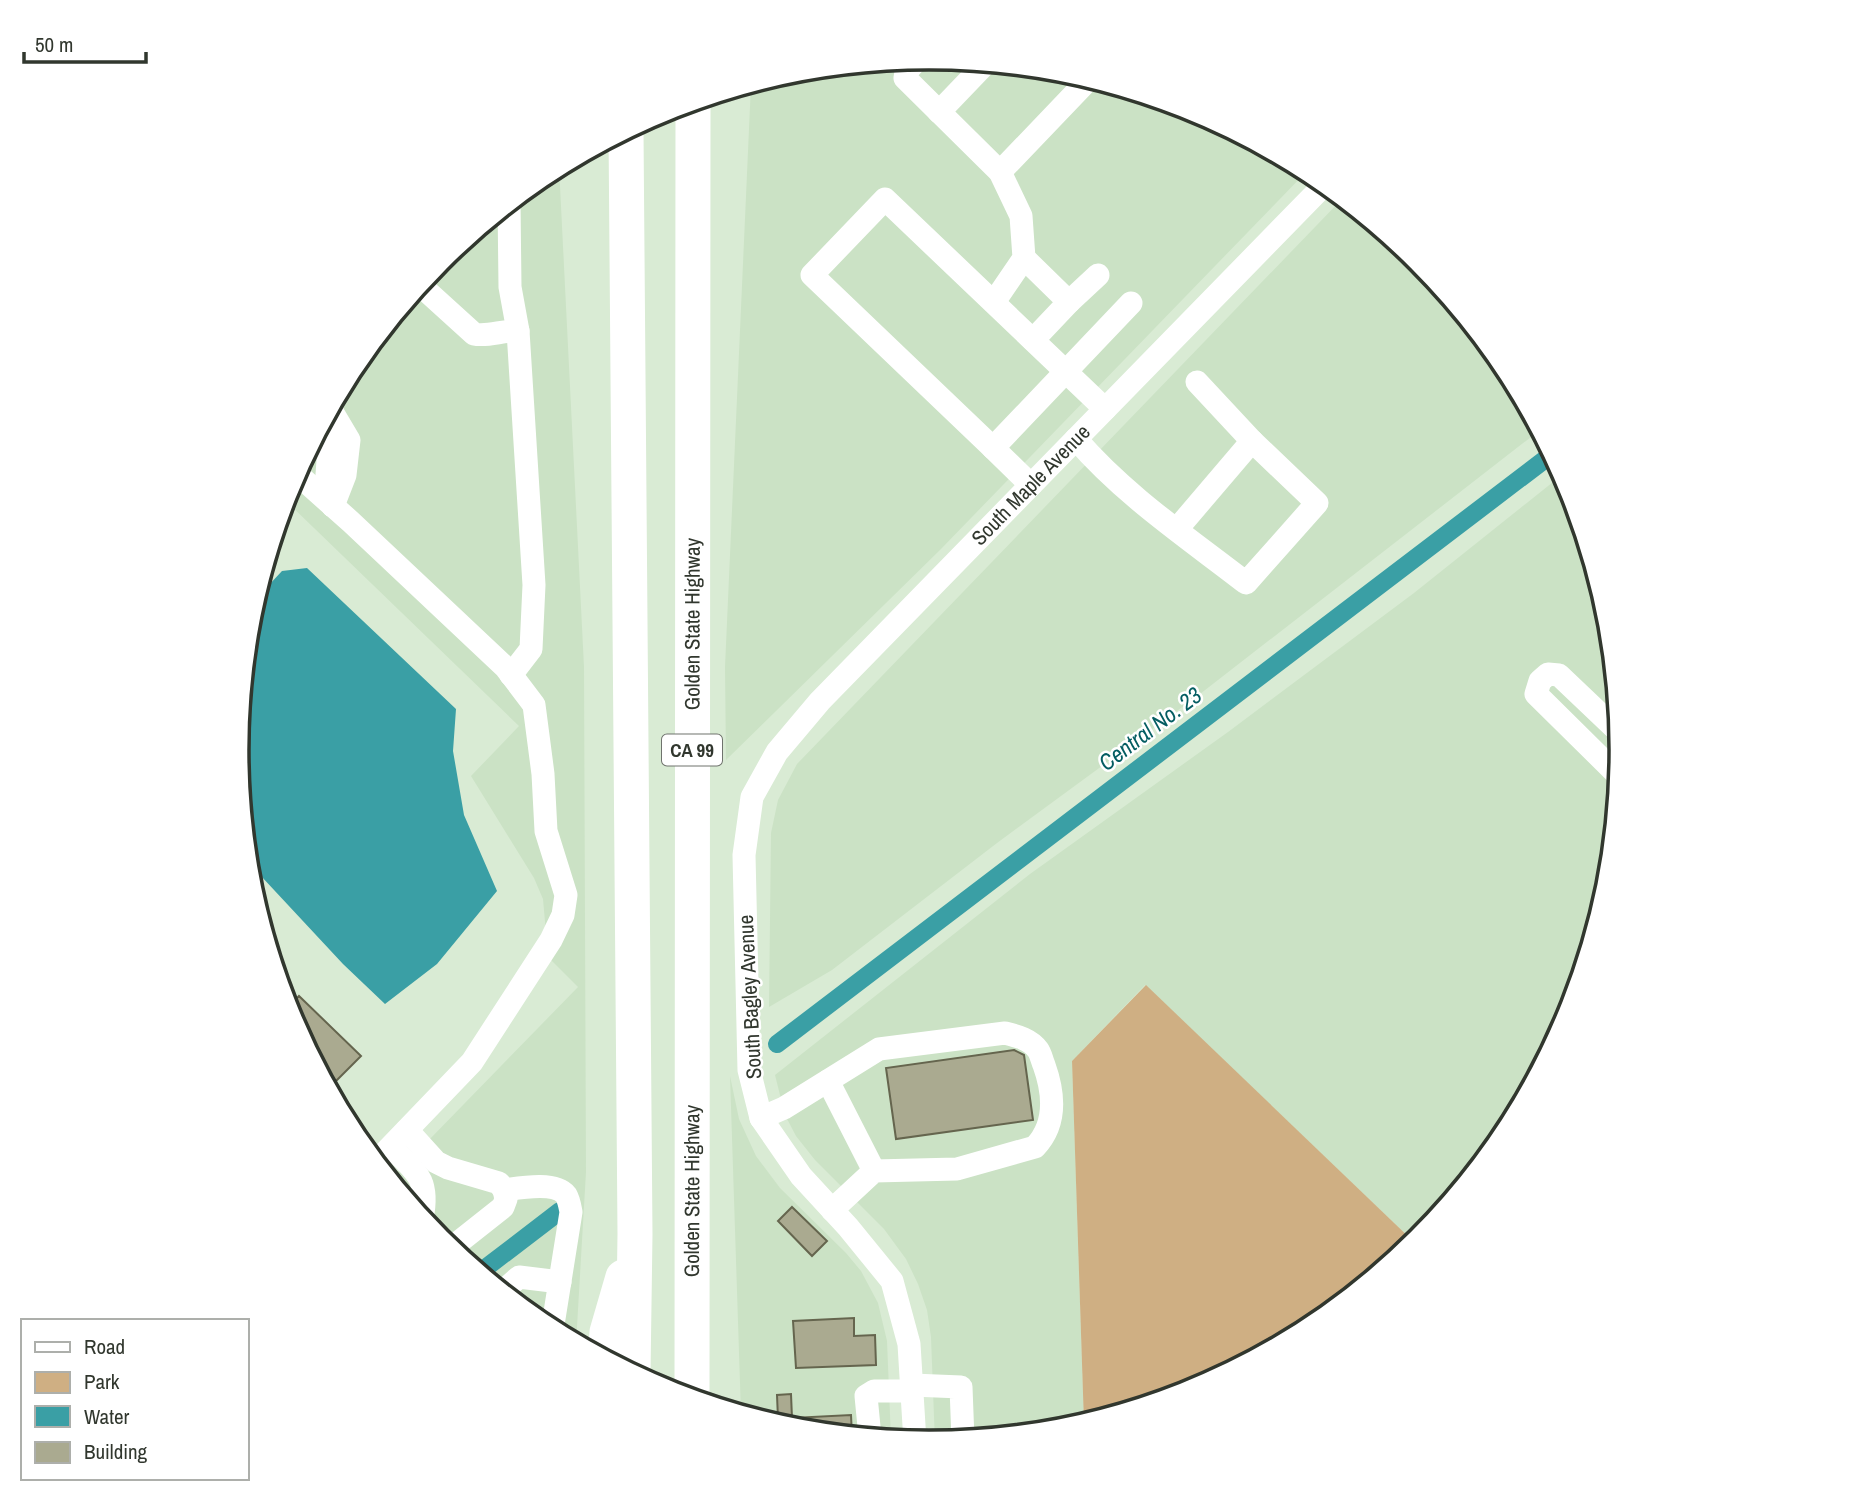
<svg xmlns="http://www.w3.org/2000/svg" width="1858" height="1501" font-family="'Archivo Narrow',sans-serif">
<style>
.built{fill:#cbe2c5}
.green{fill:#cfaf83}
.water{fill:#3a9fa5}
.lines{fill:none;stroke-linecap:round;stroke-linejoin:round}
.canal{stroke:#3a9fa5;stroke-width:18}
.building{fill:#aaaa90;stroke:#65654e;stroke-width:2}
.minor{stroke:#fff;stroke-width:23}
.highway{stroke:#fff;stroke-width:35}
.labels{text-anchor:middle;stroke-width:5;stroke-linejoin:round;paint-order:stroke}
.shield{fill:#fff;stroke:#6f736d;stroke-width:2}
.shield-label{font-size:19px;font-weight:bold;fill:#31372e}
.street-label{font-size:21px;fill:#31372e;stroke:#fff}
.water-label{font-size:23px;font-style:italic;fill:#045d62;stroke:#fff}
.rim{fill:none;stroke:#31372e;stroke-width:3.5}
</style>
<rect width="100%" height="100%" fill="#d9ebd4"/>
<path class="built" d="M929,58L1065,71L1194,111L1307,171L941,549L726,760L725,667L751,84L794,71Z
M559,166L584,667L586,1172L576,1344L544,1326L439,1240L390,1180L578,987L542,951L546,933L543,899L534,878L471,776L519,726L285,500L289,485L353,365L439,260L544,174Z
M1343,198L1419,261L1505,366L1540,430L1200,694L997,843L832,970L769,1007L771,833L778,800L797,764Z
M1563,474L1569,486L1609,616L1622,751L1608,886L1569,1016L1505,1136L1415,1243L1145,985L1072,1061L1084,1424L1064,1430L935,1443L931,1337L927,1310L918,1284L906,1259L884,1229L815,1160L796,1136L785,1115L775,1075L1030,874L1228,732L1414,593Z
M730,1076L739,1119L756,1156L780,1188L846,1253L861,1271L878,1303L887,1341L891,1439L793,1430L741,1414Z"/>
<path class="green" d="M1146,985L1415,1243L1314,1327L1194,1391L1084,1424L1072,1061Z"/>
<path class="water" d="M307,568L456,709L453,751L464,815L497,891L437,964L385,1004L343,964L247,861L236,750L250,615L254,601L282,571Z"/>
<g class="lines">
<path class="canal" d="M777,1044L1552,454
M479,1273L560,1211"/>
</g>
<path class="building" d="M299,996L361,1056L328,1089L289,1015L287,1008Z
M1014,1050L1024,1055L1033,1120L896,1139L886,1068Z
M792,1207L827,1241L812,1256L778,1221Z
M854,1318V1336L875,1335L876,1365L796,1368L793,1321Z
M791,1394L792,1418L851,1415L852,1436L793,1430L765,1421V1419H778L777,1395Z"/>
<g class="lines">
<g class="minor">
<path d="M918,59L906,72L905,78L1000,172L1021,216L1024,258L994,302"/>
<path d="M939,112L986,63"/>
<path d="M1000,172L1089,79"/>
<path d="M1024,258L1069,302L1033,340"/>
<path d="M420,285L474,334C488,337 503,330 518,331L510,287L509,203"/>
<path d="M1069,302L1098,275"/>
<path d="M330,408L349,440L345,475L333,506"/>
<path d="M318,431L329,446L326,489L333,506"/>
<path d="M1076,439C1124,495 1188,538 1246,583L1317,503L1252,441L1197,382"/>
<path d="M993,448L812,275L885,199L1105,409"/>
<path d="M296,473L351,522L506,668L534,705L543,774L546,831L566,895L563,915L551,940L472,1062L375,1163"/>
<path d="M1031,485L993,448L1131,303"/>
<path d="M1177,529L1252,441"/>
<path d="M511,675L531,649L534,585L518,331"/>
<path d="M1619,776L1536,694L1540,681L1548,674L1559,675L1620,733"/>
<path d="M828,1081L874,1171"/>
<path d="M761,1118L784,1108L879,1049L1005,1033C1017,1036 1030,1039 1038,1050C1041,1054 1042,1061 1044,1065C1054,1093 1057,1124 1035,1147L957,1169L874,1171L832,1210"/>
<path d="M407,1130L436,1162L448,1168L499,1183L504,1190L506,1199L503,1207L450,1249"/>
<path d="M391,1147C416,1172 430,1179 422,1219"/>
<path d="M504,1190C519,1188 555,1181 566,1195C569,1200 570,1207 571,1212L552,1331"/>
<path d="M502,1292L519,1277L560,1282"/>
<path d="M912,1385L961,1387L963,1440"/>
<path d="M870,1437L866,1396L874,1391H912"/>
<path id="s1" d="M915,1442L909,1344L892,1281L848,1227L801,1176L761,1118L749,1070L744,855L752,797L777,752L820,701L1325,184"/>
</g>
<g class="highway">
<path d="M626,131L635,1234L633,1374"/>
<path d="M605,1359L607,1332L623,1277"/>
<path id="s2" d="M692,1399L693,102"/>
</g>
</g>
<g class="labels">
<rect class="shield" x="662" y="734.5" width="60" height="31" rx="5"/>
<g class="shield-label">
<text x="692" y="757">CA 99</text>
</g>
<g class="street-label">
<text dy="7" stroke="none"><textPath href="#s1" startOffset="1116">South Maple Avenue</textPath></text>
<text dy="7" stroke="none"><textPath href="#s2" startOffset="775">Golden State Highway</textPath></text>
<text transform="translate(750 997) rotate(-93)" y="7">South Bagley Avenue</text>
<text dy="7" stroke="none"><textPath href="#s2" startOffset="208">Golden State Highway</textPath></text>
</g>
<g class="water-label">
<text transform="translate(1150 729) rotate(-37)" y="8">Central No. 23</text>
</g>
</g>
<path d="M0 0H1858V1501H0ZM249 750a680 680 0 1 1 1360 0a680 680 0 1 1-1360 0Z" fill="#fff" fill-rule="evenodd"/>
<path class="rim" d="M249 750a680 680 0 1 1 1360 0a680 680 0 1 1-1360 0Z"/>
<rect x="21" y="1319" width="228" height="161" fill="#ffffff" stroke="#adafab" stroke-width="2"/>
<rect x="35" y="1342" width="35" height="10" fill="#ffffff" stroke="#adafab" stroke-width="2"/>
<text x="84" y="1354" font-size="21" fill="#31372e">Road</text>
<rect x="35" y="1372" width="35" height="21" fill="#cfaf83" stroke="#adafab" stroke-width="2"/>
<text x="84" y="1389" font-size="21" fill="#31372e">Park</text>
<rect x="35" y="1406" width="35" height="21" fill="#3a9fa5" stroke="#adafab" stroke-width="2"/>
<text x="84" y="1424" font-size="21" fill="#31372e">Water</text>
<rect x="35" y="1442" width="35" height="21" fill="#aaaa90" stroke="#adafab" stroke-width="2"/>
<text x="84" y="1459" font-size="21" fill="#31372e">Building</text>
<path d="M24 52v10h122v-10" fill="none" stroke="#31372e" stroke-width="3.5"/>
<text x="35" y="52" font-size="21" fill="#31372e" stroke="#ffffff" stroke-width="5" paint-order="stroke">50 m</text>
</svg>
